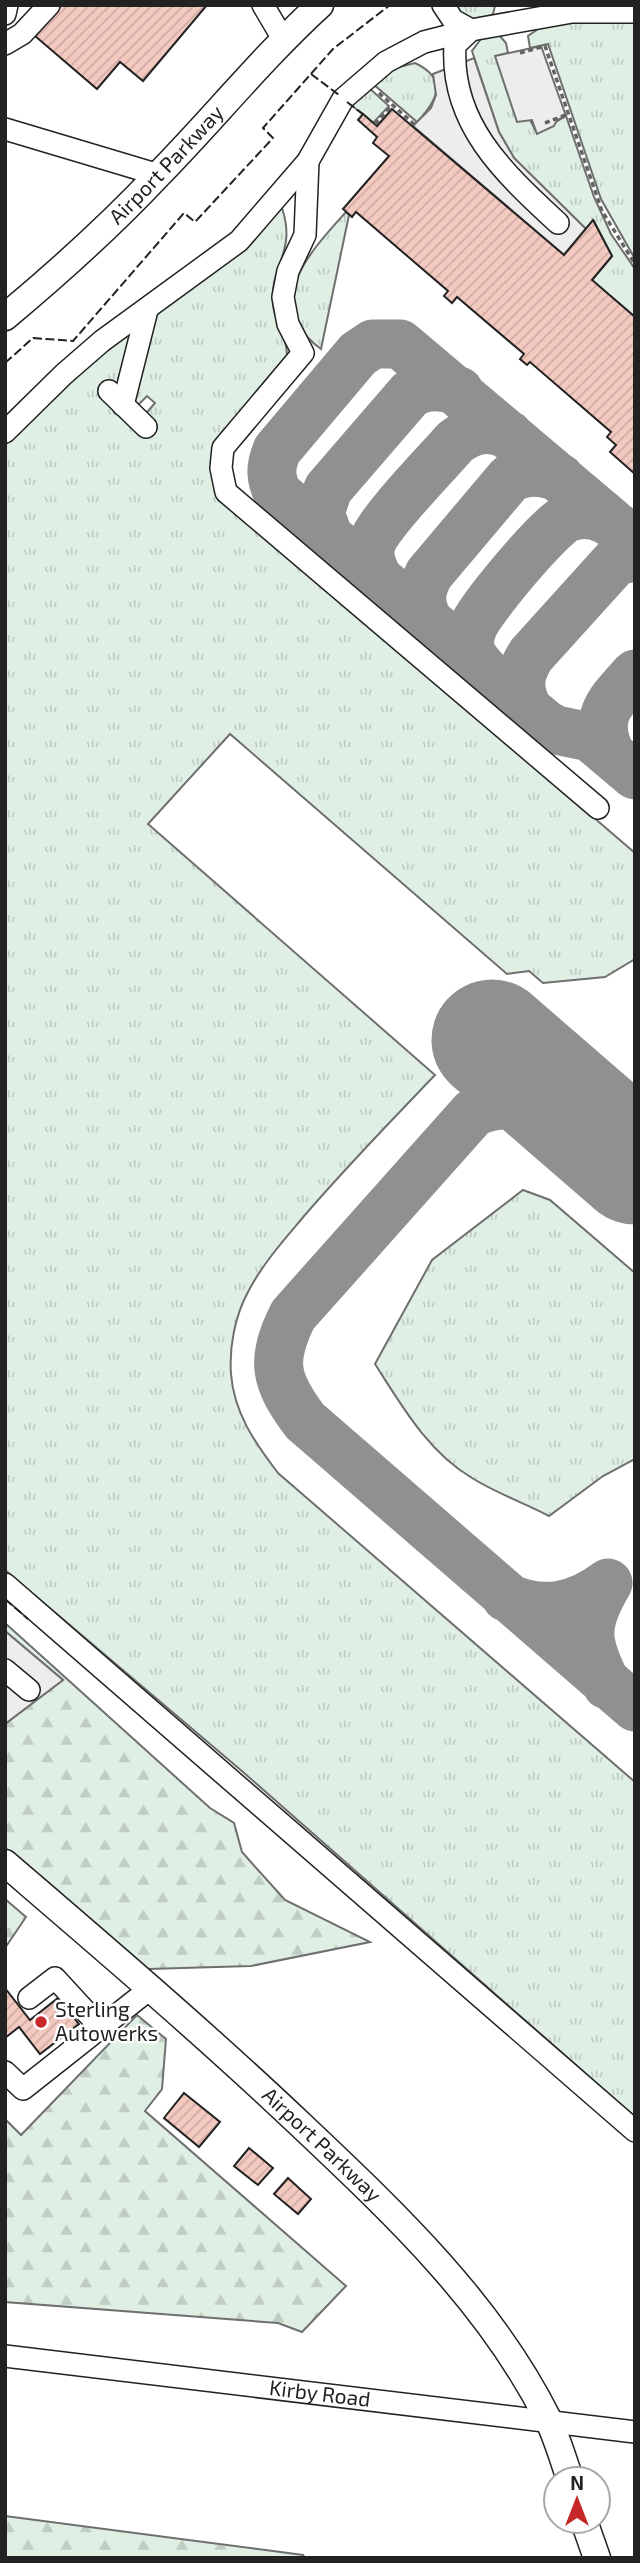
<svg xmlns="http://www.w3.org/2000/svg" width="640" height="2563" font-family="'Exo 2',sans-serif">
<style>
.grass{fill:url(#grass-tufts);stroke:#6f6f6f;stroke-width:2}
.forest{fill:url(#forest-firs);stroke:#6f6f6f;stroke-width:2}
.parking{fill:#ededed;stroke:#6f6f6f;stroke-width:2}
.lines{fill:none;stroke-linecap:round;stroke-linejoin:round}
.taxiway{stroke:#909090;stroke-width:49}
.runway{stroke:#909090;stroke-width:121}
.building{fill:url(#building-hatch);stroke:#222;stroke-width:2}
.minor-casing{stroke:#222;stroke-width:24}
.major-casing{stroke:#222;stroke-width:29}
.path{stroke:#646464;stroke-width:3.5;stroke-dasharray:5 3.5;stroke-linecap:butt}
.minor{stroke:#fff;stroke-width:21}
.major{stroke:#fff;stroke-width:26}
.fence{stroke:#222;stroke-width:2;stroke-dasharray:9 3.5;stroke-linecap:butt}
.poi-dot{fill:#c62828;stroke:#fff;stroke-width:2.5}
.labels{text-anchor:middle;stroke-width:5;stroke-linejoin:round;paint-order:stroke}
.street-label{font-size:21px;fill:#222;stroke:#fff}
.poi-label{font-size:21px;fill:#222;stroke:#fff;text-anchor:start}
</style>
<defs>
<pattern id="grass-tufts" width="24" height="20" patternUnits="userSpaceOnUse" patternTransform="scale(1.75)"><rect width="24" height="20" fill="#e0efe3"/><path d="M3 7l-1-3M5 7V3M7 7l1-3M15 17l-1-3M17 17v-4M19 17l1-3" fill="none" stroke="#c0cdc2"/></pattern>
<pattern id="forest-firs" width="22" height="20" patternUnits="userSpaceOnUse" patternTransform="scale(1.75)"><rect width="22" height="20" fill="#e0efe3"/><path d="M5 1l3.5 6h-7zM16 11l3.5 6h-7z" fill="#c0cdc2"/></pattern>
<pattern id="building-hatch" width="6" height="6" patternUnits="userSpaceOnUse" patternTransform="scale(1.75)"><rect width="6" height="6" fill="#f3c9c0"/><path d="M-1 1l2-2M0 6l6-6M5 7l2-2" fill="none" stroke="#d0aca5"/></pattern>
</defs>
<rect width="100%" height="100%" fill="#fff"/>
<path class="grass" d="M454,5H494L495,6L493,14C479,24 463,19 454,5Z
M597,18L635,23V259L601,199L548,44L530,48L528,36L541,27Z
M499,35L506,43L508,53L496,56L537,133L566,116L594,197L611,234L635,269V317L592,280L612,256L594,221L586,229L514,158L499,132L472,51L481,39Z
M415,63C449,79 437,101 417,122L372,83L391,69Z
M368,87L389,106L373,123L351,105Z
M277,207L282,208C297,253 269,265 273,305C275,325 288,338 287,358L213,443L214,485L225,501L635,853V959L605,977L543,983L529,971L507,974L230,734L148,824L435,1075C391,1121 346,1167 305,1215C284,1240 263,1263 248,1292C235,1316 229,1347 231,1374C234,1413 255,1443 278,1473L635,1782V2117L243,1772L5,1570V445L125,331H130C139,345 131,370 123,383L109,385L102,392L145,434L151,424L143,417L155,403L147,396L135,408L131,398L154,310L243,245Z
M346,212L349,215L321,349C259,304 311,251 346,212Z
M523,1190L550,1200L635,1273V1459L603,1476L549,1516C524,1503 496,1493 472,1478C428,1452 402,1406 375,1364L432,1260Z"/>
<path class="forest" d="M5,1623L210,1808L234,1823L242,1852L285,1900L370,1942L251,1966L148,1969L5,1848V1724L63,1680L5,1631Z
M5,1899L26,1917L5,1948Z
M137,2015L166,2039L162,2089L145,2111L346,2286L302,2332L278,2323L5,2302V2119L21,2135Z
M5,2516L303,2555L305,2558H5Z"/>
<path class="parking" d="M541,46L566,116L557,120L554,126L537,134L532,120L517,122L495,56Z
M474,58L499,132L514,158L586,229L564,255L413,126L431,108L436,95L433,74Z
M5,1631L63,1680L5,1724Z"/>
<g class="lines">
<path class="taxiway" d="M621,530C606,517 586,510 567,518C550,525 480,609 473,627C470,634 469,642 470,648C475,670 527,708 545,724L556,730L590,737L635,775
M329,538L320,513L328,489L410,394C428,384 440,386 459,391
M379,580C374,571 369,560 370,549C373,527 438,462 455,442C473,428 488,426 509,435
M428,621C419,602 420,592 429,574L510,478C529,470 541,471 560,478
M474,660L278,494C270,478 270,467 277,450L358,354L373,344H400L611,522
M528,709C517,688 519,674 531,655L616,561L635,557
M610,753C593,716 610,702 635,674
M577,1113C544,1110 504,1096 473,1113L293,1315C270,1361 275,1381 305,1421L635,1707
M506,1597C543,1614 576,1607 608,1583C583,1625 585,1642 607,1685"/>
<path class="runway" d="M492,1040L635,1164"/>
</g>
<path class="building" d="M61,5H207L143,81L120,62L97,89L35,36Z
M392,109L564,255L593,220L612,256L592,280L635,317V474L610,452L616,445L607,437L611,432L530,362L527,365L520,359L524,354L457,297L452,303L444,296L448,291L356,212L352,217L343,209L389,156L373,143L377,137L358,120L363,114L377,126Z
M5,1988L30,2020L58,1998L79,2024L40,2054L19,2027L5,2038Z
M184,2093L220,2122L199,2147L164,2118Z
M249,2148L273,2168L258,2185L234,2166Z
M288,2178L311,2199L298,2214L274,2194Z"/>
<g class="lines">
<defs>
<g id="minor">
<path d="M263,5L283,39"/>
<path d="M443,5L453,20L471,30L572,12H635"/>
<path d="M5,14L7,5"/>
<path d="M471,30L455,45C450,124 504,173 558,223"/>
<path d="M5,44L22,34L49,5"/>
<path d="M5,129L159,175"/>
<path d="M308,161L305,235L288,271L283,297L288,324L303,353L223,448L221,468L226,492L598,808"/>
<path d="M109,391L146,427"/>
<path d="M123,405L147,310"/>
<path d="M5,432L64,374L102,341L239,241L308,161L343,99L386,62L424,42L471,30"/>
<path d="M5,1584L635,2131"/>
<path d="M5,1670L29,1690"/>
<path d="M29,1998L55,1978L101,2028"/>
<path d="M5,2072L23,2089L151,1988"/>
<path id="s1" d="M5,2356L635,2432"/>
</g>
<g id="major">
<path id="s2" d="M5,317C59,272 110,226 158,175C213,119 262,58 320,5"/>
<path id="s3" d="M5,1863C105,1949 206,2035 302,2126C395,2214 490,2303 548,2419C557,2438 563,2459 570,2479"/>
<path d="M584,2521L597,2558"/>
</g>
</defs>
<use href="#minor" class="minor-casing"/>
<use href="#major" class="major-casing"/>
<path class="path" d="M520,53L545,46L602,211L635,264
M379,93L415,125
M545,123L568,114
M375,124L393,105"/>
<use href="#minor" class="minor"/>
<use href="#major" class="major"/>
<path class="fence" d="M311,74L339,95
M347,102L363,114
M5,363L33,338L73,341L184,213L195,222L273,138L263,128L333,49L390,5
M5,1599L28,1619"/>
</g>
<circle class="poi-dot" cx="41" cy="2022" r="7"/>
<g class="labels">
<g class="street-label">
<text dy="7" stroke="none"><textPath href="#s2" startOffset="222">Airport Parkway</textPath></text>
<text dy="7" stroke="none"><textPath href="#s3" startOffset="424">Airport Parkway</textPath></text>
<text dy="7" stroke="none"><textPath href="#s1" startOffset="317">Kirby Road</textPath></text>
</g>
<g class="poi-label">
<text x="55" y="2017">Sterling<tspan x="55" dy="24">Autowerks</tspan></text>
</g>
</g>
<rect width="640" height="2563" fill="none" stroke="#222222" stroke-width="14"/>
<g transform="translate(577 2500)"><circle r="33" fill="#ffffff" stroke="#a7a7a7" stroke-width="2"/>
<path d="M0-5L12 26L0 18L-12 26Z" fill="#c62828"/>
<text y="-10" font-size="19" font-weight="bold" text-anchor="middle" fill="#222222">N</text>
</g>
</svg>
